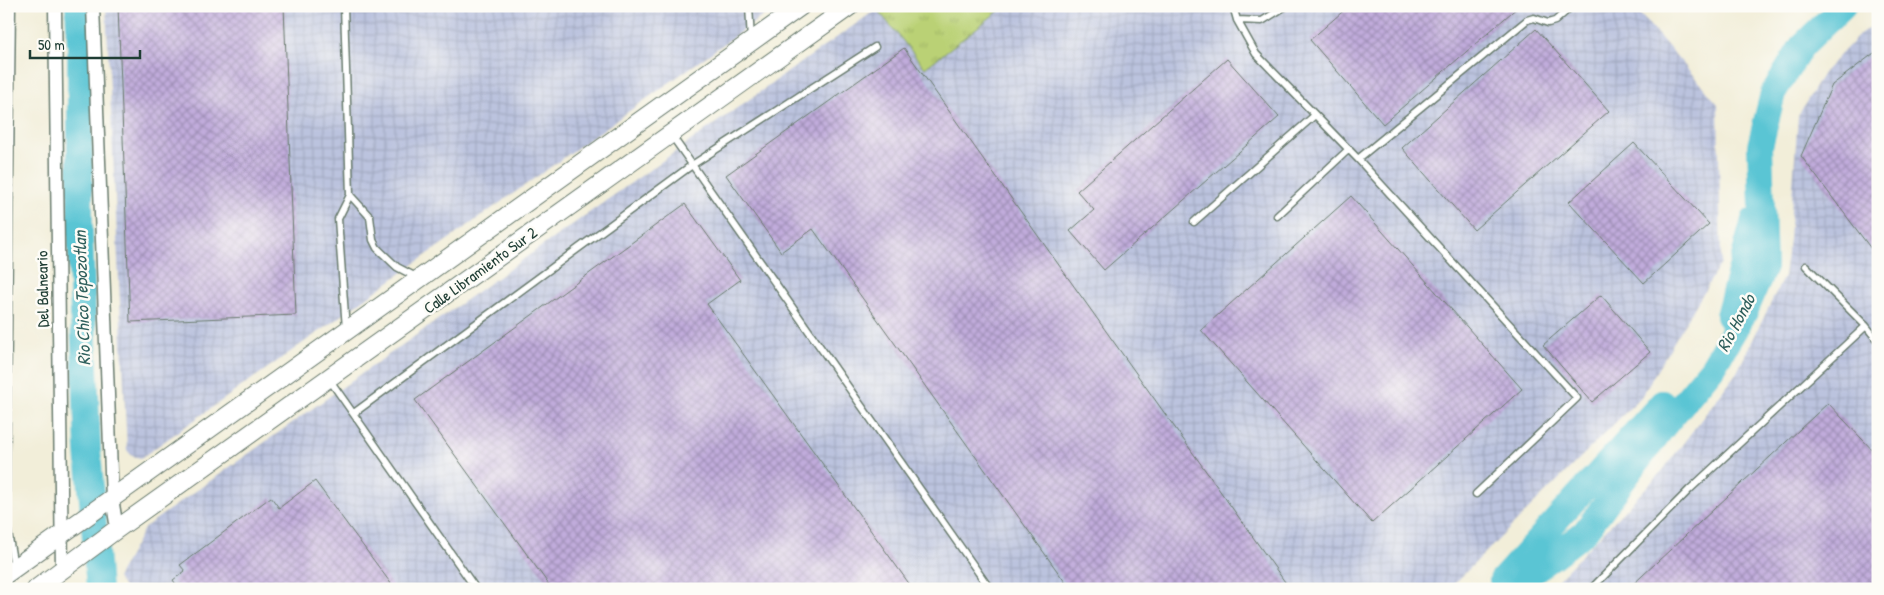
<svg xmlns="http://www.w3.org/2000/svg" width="1884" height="595" font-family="'Patrick Hand',sans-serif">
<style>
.industrial{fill:url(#industrial-grid)}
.grass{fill:url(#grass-tufts);stroke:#6c8754}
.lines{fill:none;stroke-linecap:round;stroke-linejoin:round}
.river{stroke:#5ac5d4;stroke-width:26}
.building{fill:url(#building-cross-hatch)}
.lane-casing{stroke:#697b6e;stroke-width:9}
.street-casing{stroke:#697b6e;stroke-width:15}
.secondary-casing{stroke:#697b6e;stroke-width:20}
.lane{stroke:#fff;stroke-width:6}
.street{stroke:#fff;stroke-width:12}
.secondary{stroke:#fff;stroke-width:18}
.labels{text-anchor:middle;stroke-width:5;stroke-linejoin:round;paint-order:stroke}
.street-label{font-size:16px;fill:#1f3d34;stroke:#fdfcf7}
.water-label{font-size:18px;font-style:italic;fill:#2e5f5c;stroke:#fdfcf7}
</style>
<defs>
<pattern id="industrial-grid" width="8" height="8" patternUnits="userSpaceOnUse" patternTransform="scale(1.25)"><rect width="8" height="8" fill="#bbc3de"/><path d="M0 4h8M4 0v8" fill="none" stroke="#a0a8bf"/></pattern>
<pattern id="grass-tufts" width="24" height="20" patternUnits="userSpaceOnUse" patternTransform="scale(1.25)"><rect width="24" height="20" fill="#bad175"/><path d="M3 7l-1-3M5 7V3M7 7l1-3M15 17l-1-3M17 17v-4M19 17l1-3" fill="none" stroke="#9fb466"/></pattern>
<pattern id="building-cross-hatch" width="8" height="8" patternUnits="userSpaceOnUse" patternTransform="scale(1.25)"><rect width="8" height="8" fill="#c1acdc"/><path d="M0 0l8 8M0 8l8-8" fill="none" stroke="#9c8db3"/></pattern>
</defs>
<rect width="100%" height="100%" fill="#fdfcf7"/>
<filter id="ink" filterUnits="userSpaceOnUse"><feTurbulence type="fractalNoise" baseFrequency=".02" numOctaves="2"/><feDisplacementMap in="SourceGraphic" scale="10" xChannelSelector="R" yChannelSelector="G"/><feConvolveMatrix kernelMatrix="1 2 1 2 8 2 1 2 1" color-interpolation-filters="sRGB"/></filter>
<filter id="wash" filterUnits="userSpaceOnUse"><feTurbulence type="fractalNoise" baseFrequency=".0096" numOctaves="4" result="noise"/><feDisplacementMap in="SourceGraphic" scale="20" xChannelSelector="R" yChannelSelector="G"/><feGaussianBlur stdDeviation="1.12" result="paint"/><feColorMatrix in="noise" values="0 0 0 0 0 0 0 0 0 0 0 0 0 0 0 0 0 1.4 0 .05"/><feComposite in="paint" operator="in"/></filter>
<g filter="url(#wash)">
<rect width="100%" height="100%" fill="#f2eed9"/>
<path class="industrial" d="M106,6H777L141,458L132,456L127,450Z
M1005,6H1633L1718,104L1721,263L1641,397L1449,589H125L117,578L145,527L877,9L925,68Z
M1878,22V589H1549L1663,470L1737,372L1784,276L1789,239L1798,116L1823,73L1861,33Z"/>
<path class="grass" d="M880,6H1005L925,68L877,9Z"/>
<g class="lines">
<path class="river" d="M78,6L80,46V233L88,450L99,589
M1728,316L1754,220
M1502,580L1662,403
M1512,589L1521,580L1584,533L1664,426L1712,368L1745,312L1764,267L1760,146L1773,93L1802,46L1843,6"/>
</g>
<g id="blocks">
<path class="building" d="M118,6H284L296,315L130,322Z
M1349,6H1519L1383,124L1310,40Z
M1536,29L1609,111L1474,230L1402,148Z
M904,48L1290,589H1070L813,229L781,252L726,175Z
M1878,50V258L1801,156L1832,85Z
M1227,59L1279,117L1104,270L1070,231L1094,210L1077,191Z
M1634,143L1709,224L1644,283L1569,202Z
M1351,196L1522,389L1372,523L1201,330Z
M685,204L740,280L707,304L913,589H552L415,400Z
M1601,295L1650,352L1592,402L1543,345Z
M1828,403L1878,456V589H1628Z
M315,481L395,589H179L173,580L185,571L180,565L271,497L279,508Z"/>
</g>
</g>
<g filter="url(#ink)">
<use href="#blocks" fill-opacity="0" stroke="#697b6e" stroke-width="1"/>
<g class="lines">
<defs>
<path id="lane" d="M344,6L350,195L338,219L346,329
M749,6L751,40
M1233,6L1237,20L1256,54L1358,159L1527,20L1534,18L1548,23L1555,21L1572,6
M1237,20L1262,21L1286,6
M672,136L990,589
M1358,159L1577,398L1476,494
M350,195L370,217L373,240L377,248L397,267L418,278
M1277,216L1349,149
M1194,222L1315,115
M1806,266L1866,326
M329,379L476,589
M354,413L692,165L875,47
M6,493L12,6
M6,521L14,566
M1591,589L1689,490L1866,326L1878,341"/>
<path id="street" d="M55,6L62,570
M93,6L112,498L117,529"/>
<path id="secondary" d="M6,574L801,6
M36,589L117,529L850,6"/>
</defs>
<use href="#lane" class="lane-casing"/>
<use href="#street" class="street-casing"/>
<use href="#secondary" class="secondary-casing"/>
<use href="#lane" class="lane"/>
<use href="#street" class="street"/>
<use href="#secondary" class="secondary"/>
</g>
</g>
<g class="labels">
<g class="street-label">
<text transform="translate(480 270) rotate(-36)" y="6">Calle Libramiento Sur 2</text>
<text transform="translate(42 289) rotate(-91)" y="6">Del Balneario</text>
</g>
<g class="water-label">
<text transform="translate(82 298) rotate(-92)" y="6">Rio Chico Tepozotlan</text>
<text transform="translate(1736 323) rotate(-62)" y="6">Rio Hondo</text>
</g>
</g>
<rect width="1884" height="595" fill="none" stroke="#fdfcf7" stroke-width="25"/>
<path d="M30 50v8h110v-8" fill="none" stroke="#1f3d34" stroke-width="2.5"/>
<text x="38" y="50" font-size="15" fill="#1f3d34" stroke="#fdfcf7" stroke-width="4" paint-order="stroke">50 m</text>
</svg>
